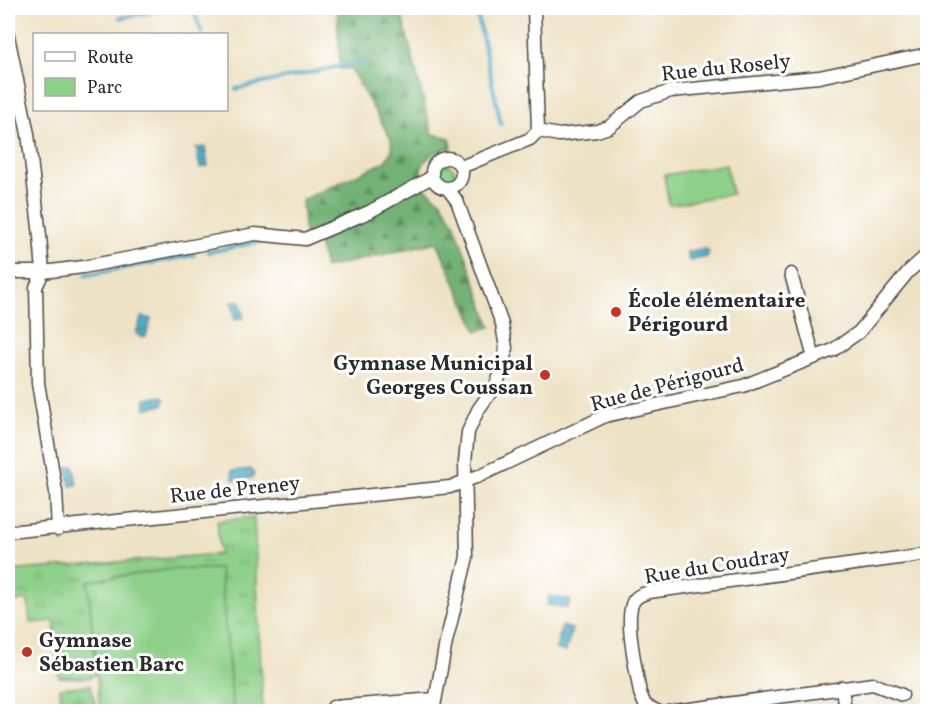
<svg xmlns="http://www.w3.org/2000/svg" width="935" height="719" font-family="Vollkorn,serif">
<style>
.grass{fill:url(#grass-tufts);stroke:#5c7e5a;stroke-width:1.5}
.forest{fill:url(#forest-firs);stroke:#4e6e50;stroke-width:1.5}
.park{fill:#8dd088;stroke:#5c7e5a;stroke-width:1.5}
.water{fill:url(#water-ripples);stroke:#386a78;stroke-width:1.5}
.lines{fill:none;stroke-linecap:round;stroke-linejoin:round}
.stream{stroke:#44a9c4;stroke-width:4}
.street-casing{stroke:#484642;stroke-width:15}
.street{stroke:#fff;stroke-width:12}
.poi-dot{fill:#c8321e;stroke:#fff;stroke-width:2}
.labels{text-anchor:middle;stroke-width:6;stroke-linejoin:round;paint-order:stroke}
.street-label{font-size:21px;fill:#2b2b2b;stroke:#fff}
.poi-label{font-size:21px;font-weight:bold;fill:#2b2b2b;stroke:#fff;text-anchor:start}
</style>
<defs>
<pattern id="grass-tufts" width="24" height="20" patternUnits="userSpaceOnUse" patternTransform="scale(1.5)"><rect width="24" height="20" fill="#8dd088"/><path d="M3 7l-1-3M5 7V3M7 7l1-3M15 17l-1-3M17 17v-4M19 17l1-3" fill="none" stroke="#73a96f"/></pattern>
<pattern id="forest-firs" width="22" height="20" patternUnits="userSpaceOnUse" patternTransform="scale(1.5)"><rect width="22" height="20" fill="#72b274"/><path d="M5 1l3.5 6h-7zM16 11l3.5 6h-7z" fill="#5e915f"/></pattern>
<pattern id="water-ripples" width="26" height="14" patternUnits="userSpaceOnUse" patternTransform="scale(1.5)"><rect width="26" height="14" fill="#44a9c4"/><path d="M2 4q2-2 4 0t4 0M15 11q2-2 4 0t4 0" fill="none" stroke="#398a9f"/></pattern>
</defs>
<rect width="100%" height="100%" fill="#fff"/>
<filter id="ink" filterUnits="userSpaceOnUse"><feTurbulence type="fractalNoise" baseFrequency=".0167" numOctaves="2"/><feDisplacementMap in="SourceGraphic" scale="12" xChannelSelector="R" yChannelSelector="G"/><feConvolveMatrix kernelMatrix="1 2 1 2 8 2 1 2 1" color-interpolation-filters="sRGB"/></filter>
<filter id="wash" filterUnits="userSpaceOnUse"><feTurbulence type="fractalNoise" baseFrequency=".008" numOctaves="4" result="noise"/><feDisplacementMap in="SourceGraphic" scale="24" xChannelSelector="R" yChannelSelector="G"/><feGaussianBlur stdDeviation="1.35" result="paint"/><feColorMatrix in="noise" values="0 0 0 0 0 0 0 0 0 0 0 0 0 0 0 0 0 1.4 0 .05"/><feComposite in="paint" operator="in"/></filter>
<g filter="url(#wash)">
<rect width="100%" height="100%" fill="#eee2c4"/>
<path class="grass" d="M437 174a9 9 0 1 1 18 0a9 9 0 1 1-18 0Z
M254,517L263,711H233L220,569H173L88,581L96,674L88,678L59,677L54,621L30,623L28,600L8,602V571L220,554L217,521Z
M90,685L97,711H62L60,688Z"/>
<path class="forest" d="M337,8H400L432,134L450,138L452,148C431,149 418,164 420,184L441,201L454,222L491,327L477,331L437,242L325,268L318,241L305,239L302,200L385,162L392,150L391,139L350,68L340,69Z"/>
<path class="park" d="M726,164L732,194L669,205L664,175Z
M173,569H220L233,711H100L88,581Z"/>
<path class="water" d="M205,147L208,166L200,168L196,148Z
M705,248L709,252L707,257L689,261L687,252Z
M240,301L244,318L235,320L232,302Z
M142,316L151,319L146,336L140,337L136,333Z
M162,396L165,400L163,405L146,408L145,399Z
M74,466L77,485L70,486L67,467Z
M251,469L254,473L252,478L233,480L232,471Z
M549,596L571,600L567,608L547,605Z
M562,626L572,629L566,652L556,649Z"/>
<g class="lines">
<path class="stream" d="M193,8L202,34
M476,8L501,124
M120,18L171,8
M236,89L363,61
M312,242L355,224
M208,252L259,242
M86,275L194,255"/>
</g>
</g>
<g filter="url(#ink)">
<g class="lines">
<defs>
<path id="street" d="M8,36L28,134L40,236L43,272L36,287L38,383L56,492L58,529
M538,131L559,135L597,131L609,127L641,101L671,91L819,77L928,54
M432 173a15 15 0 1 1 30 0a15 15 0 1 1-30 0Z
M461,167L530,139L538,131L534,8
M8,272H43L83,267L255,234L305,239L369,212L432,177
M791,274L814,358
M8,532L450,487L481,475L605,416L743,386L833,350L859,332L908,272L928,254
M842,687L845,712
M333,712V707L435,699
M433,712L446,642L467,557L465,462L468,432L478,410L497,383L502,370L506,348L502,324L457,201L448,189
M659,712L645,705L640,693C637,673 624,620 633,602C636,596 642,594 649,592L928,554
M668,712L873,684L902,695"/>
</defs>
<use href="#street" class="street-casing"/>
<use href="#street" class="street"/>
</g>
</g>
<g class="poi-dot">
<circle cx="616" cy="312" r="6"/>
<circle cx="545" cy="375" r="6"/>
<circle cx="27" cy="652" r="6"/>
</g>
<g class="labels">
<g class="street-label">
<text transform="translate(726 67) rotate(-6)" y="7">Rue du Rosely</text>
<text transform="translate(667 384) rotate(-15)" y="7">Rue de Périgourd</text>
<text transform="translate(235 489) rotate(-6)" y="7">Rue de Preney</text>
<text transform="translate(717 565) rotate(-9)" y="7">Rue du Coudray</text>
</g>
<g class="poi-label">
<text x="628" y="307">École élémentaire<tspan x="628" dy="24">Périgourd</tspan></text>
<text x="533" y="370" text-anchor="end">Gymnase Municipal<tspan x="533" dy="24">Georges Coussan</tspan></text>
<text x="39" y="647">Gymnase<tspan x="39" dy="24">Sébastien Barc</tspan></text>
</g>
</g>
<rect width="935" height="719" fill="none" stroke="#fff" stroke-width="30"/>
<rect x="33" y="33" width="195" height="78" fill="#ffffff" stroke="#aaaaaa" stroke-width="1.5"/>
<rect x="45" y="52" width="30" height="9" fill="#ffffff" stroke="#aaaaaa" stroke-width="1.5"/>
<text x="87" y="63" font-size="18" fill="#2b2b2b">Route</text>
<rect x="45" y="78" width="30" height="18" fill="#8dd088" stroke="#aaaaaa" stroke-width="1.5"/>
<text x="87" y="93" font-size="18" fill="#2b2b2b">Parc</text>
</svg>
